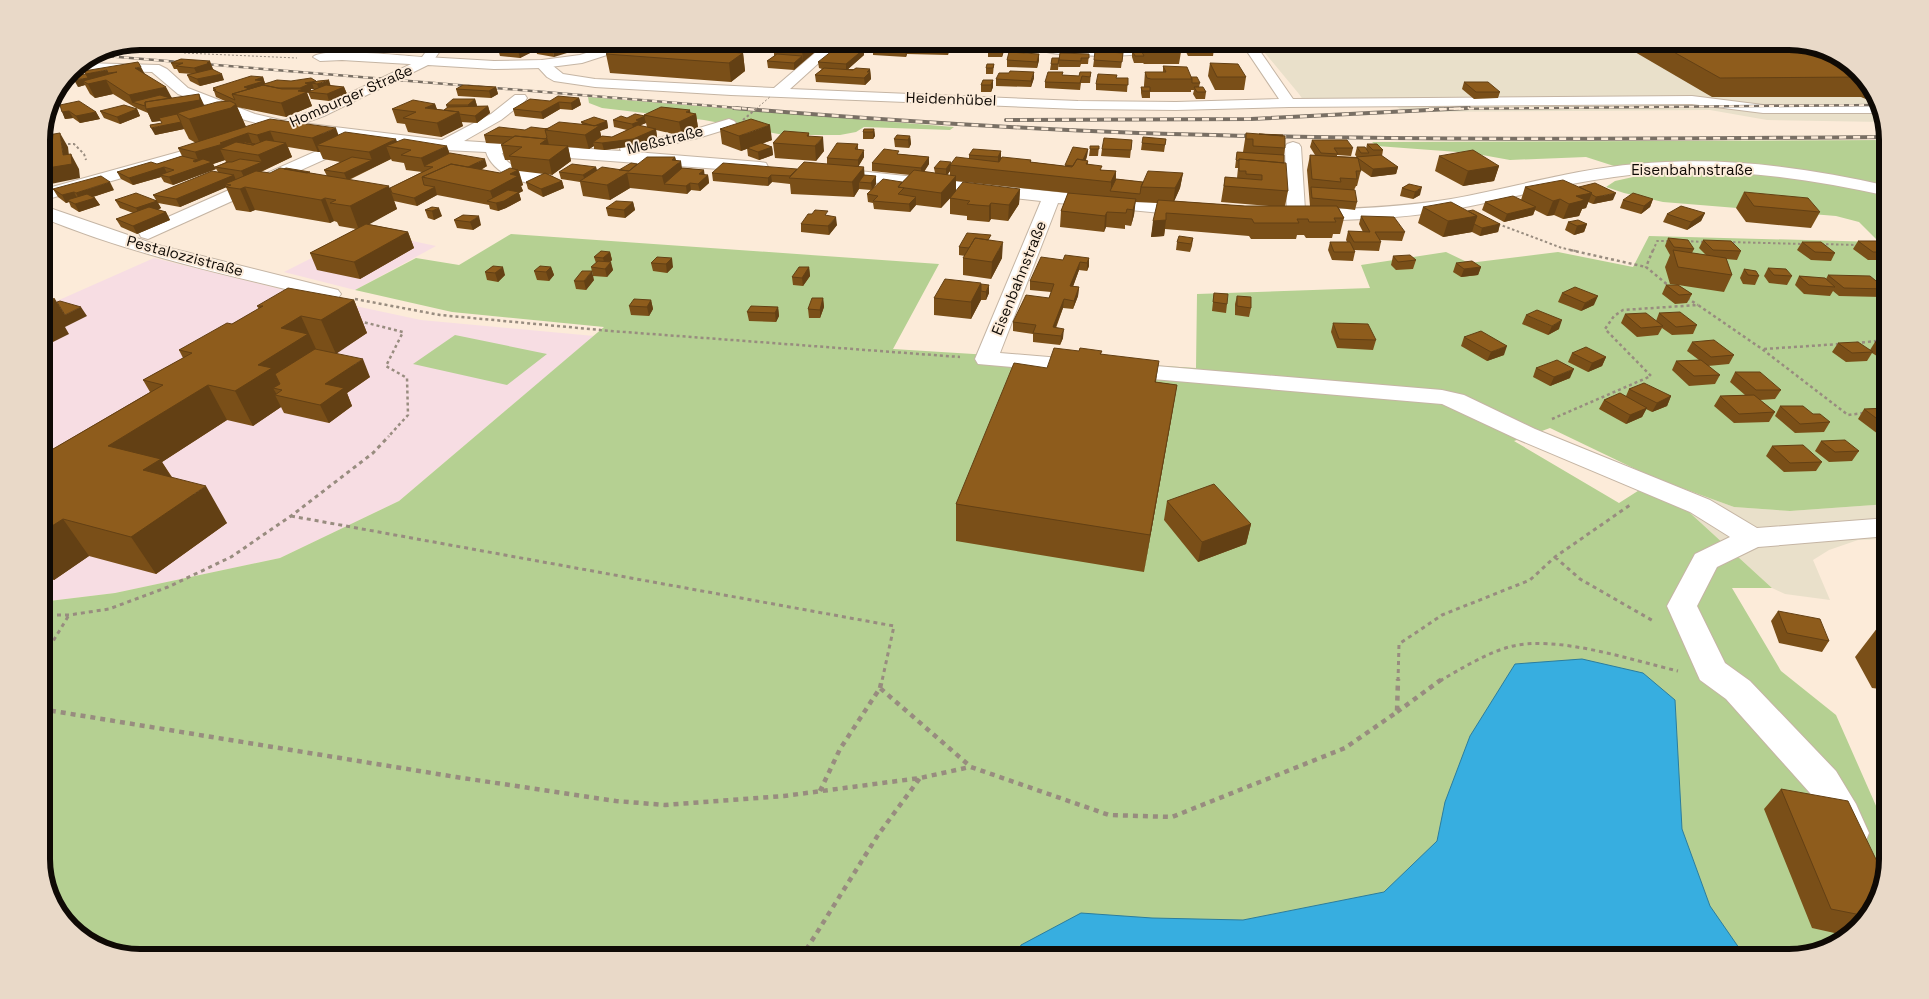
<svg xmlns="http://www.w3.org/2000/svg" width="1929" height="999" font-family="'Space Grotesk',sans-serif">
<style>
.industrial{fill:#e9e0ca}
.education{fill:#f7dde3}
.green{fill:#b5d092}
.water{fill:#37aee0;stroke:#2b7d9e}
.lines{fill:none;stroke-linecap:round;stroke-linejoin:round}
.minor-casing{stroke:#c5b5a4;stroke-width:2}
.major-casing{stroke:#c5b5a4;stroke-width:2}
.path-far4{stroke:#988c7f;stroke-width:1;stroke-dasharray:2 2;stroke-linecap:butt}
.path-far3{stroke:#988c7f;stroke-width:2;stroke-dasharray:2.5 2.5;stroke-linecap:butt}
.path-far2{stroke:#988c7f;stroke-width:2.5;stroke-dasharray:3 3;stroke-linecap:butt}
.path-far1{stroke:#988c7f;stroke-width:3;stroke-dasharray:4 4;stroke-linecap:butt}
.path{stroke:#988c7f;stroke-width:4.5;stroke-dasharray:5 5;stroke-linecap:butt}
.minor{fill:#fff;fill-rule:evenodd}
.major{fill:#fff;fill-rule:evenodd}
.rail-far1-casing{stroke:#796f64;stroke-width:2.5}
.rail-casing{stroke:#796f64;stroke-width:4}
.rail-far1{stroke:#fcebd9;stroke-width:2;stroke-dasharray:5;stroke-linecap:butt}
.rail{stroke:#fcebd9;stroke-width:2.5;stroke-dasharray:7;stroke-linecap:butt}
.path-bridge-far1{stroke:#988c7f;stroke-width:1;stroke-dasharray:2 2;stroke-linecap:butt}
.path-bridge{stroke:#988c7f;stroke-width:2;stroke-dasharray:2.5 2.5;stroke-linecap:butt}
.wall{fill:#7a4f18;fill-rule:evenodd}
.shaded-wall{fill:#634014}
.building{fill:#8e5c1c;stroke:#634014}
.labels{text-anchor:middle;stroke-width:4;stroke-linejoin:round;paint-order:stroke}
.far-street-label{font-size:15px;fill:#0f0a05;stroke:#fcebd9}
.rim{fill:none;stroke:#0f0a05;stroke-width:6}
</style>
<rect width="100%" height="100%" fill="#fcebd9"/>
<path class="industrial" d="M1255,41H1789L1871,85L1884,122L1767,120L1710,110L1404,112L1397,107H1308L1299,94Z
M1654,478L1734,507L1790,511L1888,504V539L1858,540L1829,550L1813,560L1830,600L1785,594L1772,588L1689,512L1641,489Z"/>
<path class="education" d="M365,231L436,246L355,290L284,272Z
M154,258L313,297L421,320L594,336L399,501L280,558L115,593L41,602V308Z"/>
<path class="green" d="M588,97L954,127L950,130L864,127L856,132L840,135H784L704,120L602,108L589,103Z
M1888,140V504L1790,511L1734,507L1654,478L1550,428L1514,441L1619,503L1641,489L1689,512L1772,588H1732L1781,671L1836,715L1888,833V859L1877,903L1844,941L1789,958H140L96,947L58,914L41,866V602L115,593L280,558L399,501L604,327L452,312L355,290L416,258L459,265L511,234L939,264L893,349L1196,368L1197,294L1370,288L1361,265L1446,252L1469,263L1558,252L1633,267L1649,236L1879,242L1859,222L1836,216L1663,202L1624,193L1606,187L1615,181L1642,175L1586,157L1510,160L1471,153L1377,146L1372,142Z
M455,335L547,354L507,385L413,364Z"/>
<path class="water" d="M1582,659L1643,673L1675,700L1682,829L1710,906L1746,958H1016L1021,945L1081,913L1152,918L1243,920L1384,892L1437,841L1445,802L1470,736L1515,664Z"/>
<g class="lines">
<defs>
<path id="minor" d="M143,41H173C166,47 150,47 143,41Z
M434,41H447L431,64L426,65L342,60L320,61L313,57C322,47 405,56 422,57Z
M829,41H843L790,89L1078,101L1176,102L1279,99L1240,41H1253L1293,99L1692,96L1763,105H1878L1881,113H1763L1692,104L1289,107L1176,110L1078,109L731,95L595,87L554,81L547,77L535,64L542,60L547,61L563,74L595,79L774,88Z
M1052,45L1123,48L1150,45L1156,49C1148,59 1063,56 1047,52L1046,49Z
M81,63L159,65L167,69L188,88L255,114L285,121L442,140L491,114L515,95H525L527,98L525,101L501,120L464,141L621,151L620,149L622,146L689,131L729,119L734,121L737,124L734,127L698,138L635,152L760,162L766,163L768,167L766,171L760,172L502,153C509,172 534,171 551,175L554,179L551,183C529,188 493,175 486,152L445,150L363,140L361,143L148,239L141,237L139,233L141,229L346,138L285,131L245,120L178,94L152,72L70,70Z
M1293,142L1299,144L1301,147L1305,210C1354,209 1403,207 1451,199C1513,188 1574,169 1637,164C1722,156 1805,167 1888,186V196C1797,176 1706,164 1614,177C1552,185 1493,204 1432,213C1402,217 1371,219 1341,220C1328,220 1308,218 1296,220L1290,219L1287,215L1285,147L1287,144Z
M840,169L1198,207L1201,211L1198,215L1192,216L1058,203L1000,353L1442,390L1464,395L1535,429L1710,500L1757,528L1888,518V536L1758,547L1717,567L1697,606L1725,663L1750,681L1836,771L1856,804L1869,833L1864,845L1850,850L1836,845L1810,793L1726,699L1700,680L1667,606L1695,554L1730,537L1690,512L1517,439L1442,404L978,364L975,359L1041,201L834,178L832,174L834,170Z
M41,205L154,244L338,290L341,294L338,298L331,300C233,276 135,256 41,217Z"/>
<path id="major" d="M623,41H643L641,44L582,63L542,68L494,69L428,65L324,116L260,139L254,137L252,134L254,131L314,110L426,57L494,61L542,60L580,55Z
M204,145L210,147L212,150L210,153L41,201V190Z"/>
</defs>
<use href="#minor" class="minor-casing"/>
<use href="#major" class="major-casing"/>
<path class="path-far4" d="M1173,45H1189
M1208,45H1226
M1494,49L1609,52
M184,53L297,58"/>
<path class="path-far3" d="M63,144H74L84,154L86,160
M1498,224L1562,248L1576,251
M1686,241L1704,242
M1728,242L1804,244
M1821,244L1857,245
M1880,246H1888
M1653,251L1657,241H1669"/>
<path class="path-far2" d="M1570,250L1646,267
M1653,250L1646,267L1669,286
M1687,298L1698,305
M355,299L440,315L611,331L960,357
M359,321L403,332L386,366L407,378L408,415L388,437
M1856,343L1888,340
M1764,349L1840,344
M1552,419L1651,376L1605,329L1614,316L1623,310L1698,305L1762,349L1848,415L1864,413"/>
<path class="path-far1" d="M291,516L894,626L882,681
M1555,557L1580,579L1655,622
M41,615H69L109,609L168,587L231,557L291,516L373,453L389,436
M41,661L69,615
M1398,681L1399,644L1442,615L1530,580L1555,557L1630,505
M1440,681C1460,669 1487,653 1509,647C1555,634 1631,660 1678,671"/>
<path class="path" d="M880,688L882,679
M41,709L456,777L616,801L665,805L784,796L920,778L970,767
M1397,712L1442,679
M820,791L840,749L880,688L971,767L1109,815L1172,817L1345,748L1397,712L1398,679
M801,958L878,835L920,778"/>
<use href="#minor" class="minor"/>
<use href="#major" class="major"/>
<defs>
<path id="rail-far1" d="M94,55L750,109
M1429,109L1878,105"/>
<path id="rail" d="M734,108C869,119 1004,128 1139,133C1389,141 1638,139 1888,137
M1006,120L1251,119L1469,108"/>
</defs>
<use href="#rail-far1" class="rail-far1-casing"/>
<use href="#rail" class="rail-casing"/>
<use href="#rail-far1" class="rail-far1"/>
<use href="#rail" class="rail"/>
<path class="path-bridge-far1" d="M756,109L771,96"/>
<path class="path-bridge" d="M743,120L757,108"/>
</g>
<path class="wall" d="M352,41H390L391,44L377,51L355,49Z
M456,41H487L486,42L456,43Z
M497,41H525L524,42L536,47L553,41L554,57L537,54L536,50L520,58L500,56L498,49L503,47H498Z
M679,41H691V43L686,47L680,46Z
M784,41H825V44L818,50H815V52L794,70L768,68L767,61L774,56V48Z
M840,41H876L866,49L840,47Z
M880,41H917L912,42L949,44V50L948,55L907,54L906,57L873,55V49L890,46L891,45H880Z
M1012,41H1044L1040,52L1011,51V45Z
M1084,41H1109L1108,47L1083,46Z
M1616,41H1789L1833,52L1871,85L1877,102H1873L1861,97H1712Z
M1151,42L1181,52L1179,64H1144L1143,63H1134L1132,57V50H1141V44H1151Z
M1185,42L1214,49L1213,56H1188L1184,48Z
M132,43L133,47L121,48L110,47Z
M1004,44V51L1002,57H988V50Z
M864,49V55L848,69H870L871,79L865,85L816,82L815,75L822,69L819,68L818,62Z
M743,53L745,71L731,82L610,73L606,54Z
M1060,53L1089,54L1088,64H1081L1080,67H1058Z
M1123,53L1121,68L1093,67L1094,60Z
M1039,54V60L1037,68L1007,67V60Z
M1059,58L1058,70H1050L1051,64Z
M181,59L213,68H212L224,80L200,86L190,81L187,75L192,74L179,73L177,69H174L171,63Z
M1210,63L1246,77L1244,90H1215L1208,76Z
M994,64L993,74H986V68Z
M1163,66L1191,77L1200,83L1199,87L1206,92L1205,99H1196L1193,94L1194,90H1191V92H1150V98H1142L1141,93V87H1144V85L1145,72H1163Z
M84,71L145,74L172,98L204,106L225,101L216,97L213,88L263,77L265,83L291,81L317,82L331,86L344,87L347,94L329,101L311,99L308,92L314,90V89H311L307,93L312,106L286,117L237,107L246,127L338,135L397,142L450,153L487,166L481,170L500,173L512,169L510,160H505L501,145L503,144L486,143L484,135L582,124L581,122L607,121L608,128L600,131L601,136L612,137L627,130L614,127L613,120L627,118L644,116V115L690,113L696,114L698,128L682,136L656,130L657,137L634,146L604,150L594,149V146L589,149L568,147L571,161L552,175L547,174L562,181L564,188L543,197L528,189L526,182L544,174L519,171L523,185L521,186L523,191L519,193L521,200L506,208L498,211L490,209L489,205L437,195L417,206L394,201L397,209L368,224L408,232L414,248L360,279L317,270L310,253L356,229L339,226L337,222L334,221L330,223L255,210L250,212L236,210L226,187L180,207L158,203L161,208L158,210L166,212L170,220L137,234L121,227L116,219L133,213L120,208L115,200H156L153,195L218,172L215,167L226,162L225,160L213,164L216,169L173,185L164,182L161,177L133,185L121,179L117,172L157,164L182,156L178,148L196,143L189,139L184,129L155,135L162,123L161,121L152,122L148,113L136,108L113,94L95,98L90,94L85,85L78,87L86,74ZM646,123L647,127L641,126V125ZM288,147L318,152H320L323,159L340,162L324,170L327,176L311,173H270L261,172L292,157ZM391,159L392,161L404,163L406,170L422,172L390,188L349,180Z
M1091,72L1090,83H1081L1080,90L1045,88V82L1063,75L1079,76Z
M1034,78L1031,87L996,86V79Z
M1116,78H1128L1127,92L1096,90V84Z
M993,80V87L991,92H981V85Z
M1464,82L1500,92L1498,98L1474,99L1462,89Z
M496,87L498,94L491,98L458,96L456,89Z
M579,98L581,105L572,110L560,109L543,119L515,116L513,109L550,101Z
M475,99L477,106H488L490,113L477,123L461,122L463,126L441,137L408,132L405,124L397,123L392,109L435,104L437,109L444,110L447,108L446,105Z
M60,105L96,112L100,119L80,123L73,118L65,119Z
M137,109L140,116L120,124L104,118L100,111Z
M720,129L772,140L761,144L772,147L773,155L759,160L748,156L747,148H749L741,151L722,144Z
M874,129L875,136L873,139H863V132Z
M809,133V136L824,151L816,161L775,158L773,143Z
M1246,133L1285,148L1284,155V163L1288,191L1285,206H1310L1307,170L1310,155H1315L1310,147L1312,140L1353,148L1351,156L1337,155V156L1357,157L1355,155L1357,147L1366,149L1367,144L1383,150L1382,156L1398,167L1396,174L1371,177L1361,170L1357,186H1356L1354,190L1357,202L1355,210L1339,208L1344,218L1340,234H1333L1332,238H1306L1304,235H1297L1296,239H1251L1249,236L1165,229L1164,236L1151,237L1157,203L1135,202L1134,215L1131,226L1125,225V229L1106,227L1104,232L1060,227L1061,211L1068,193L956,181V191L1020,189L1019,204L1008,221L991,219L989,222L967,220V216L950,214V198L941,208L916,205L910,212L874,209L873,203L868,202L867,194L871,190L859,189L854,197L791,194L790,184L772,182L768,186L713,181L712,173L797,169L827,164V158L858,144V150L864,157L858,167L864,175L876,176V184L873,189L902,182L910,175L872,171V163L899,154L929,157V164L924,172L935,173L934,168L969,159V155L1001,151V158L1031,160V162L1065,166V165L1088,149L1087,156L1086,160L1088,161V164L1102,170L1116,171V179L1143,182L1183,173L1180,188L1174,201L1245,206H1269L1221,202L1225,177L1237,178L1238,168H1235L1237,152H1243ZM950,171V176L947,175Z
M910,136L911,144L909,148L895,147L894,139Z
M1166,139L1164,152L1141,150L1142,143Z
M1132,140L1130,158L1101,156L1102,149Z
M1099,146L1098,156H1089L1090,149Z
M1439,156L1499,166L1494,181L1463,186L1435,171Z
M675,157L676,161L682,168L704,170V175H708L709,183L700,191L691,190L687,194L630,188L610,200L583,196L580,182L561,179L559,172L596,167L597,171L619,170L637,164Z
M1409,184L1420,195L1413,199L1400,196L1402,188Z
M1525,187H1579L1613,200L1593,204L1588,202L1586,208L1582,209L1579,216L1563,219L1554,215L1547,216L1535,210L1533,215L1504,222L1482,210L1485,202L1521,200Z
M53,189L114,190L93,197L95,198L100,205L79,212L71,207L69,202L66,203L58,197Z
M1744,192L1820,212L1811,228L1746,222L1736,208Z
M1653,199L1650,207L1641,214L1620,208L1623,200Z
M633,202L635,210L625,218L608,216L606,208Z
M432,207L442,216L434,220L428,218L425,210Z
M1423,207L1468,211L1500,224L1498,232L1480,236L1472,232L1443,237L1418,223Z
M1705,213L1701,221L1687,230L1663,222L1667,214Z
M463,215L481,225L473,230L457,228L454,220Z
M1361,216L1405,232L1402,241L1380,240L1381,242L1379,251L1354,250L1355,252L1353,261L1332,260L1328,250L1330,242H1347L1346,240L1348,231L1363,232L1359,224Z
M1568,222L1587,224L1584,232L1574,235L1565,230Z
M801,224L837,225L829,235L801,232Z
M1881,226H1888V240H1885L1876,234Z
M1193,238L1192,246L1190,252L1176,250L1177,242Z
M1668,238L1694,249L1692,253L1706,255L1699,248L1703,240L1741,251L1737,260L1726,259L1732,275L1724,292L1678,285L1692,294L1687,303L1675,304L1662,294L1666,285H1677L1670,284L1665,267L1670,255L1665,246Z
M991,240L1002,258L991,279L963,275V258L965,256L959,255V247Z
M1858,241L1888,248V260H1868L1853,249Z
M1802,242L1835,253L1831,261L1811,260L1797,250Z
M610,252L612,260L610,262L613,270L607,277L593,276L591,267L596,263L594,257Z
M1393,256L1416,260L1413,269L1396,270L1391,265Z
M657,257L673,267L667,273L653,271L651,263Z
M1089,258V266L1087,271L1079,270L1073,286L1079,287L1078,296L1073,309L1063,308L1056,328L1063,338L1060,345L1033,342V334L1013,331V322L1049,298L1051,292L1030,290V281L1063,260Z
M1456,263L1481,267L1478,275L1461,277L1453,272Z
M493,266L505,275L498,282L487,280L485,272Z
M551,267L554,275L549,281L537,280L534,271Z
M809,267L810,276L803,286L793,285L792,277Z
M1768,268L1792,276L1787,285L1769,283L1764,276Z
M1744,269L1759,276L1755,285L1743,284L1740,278Z
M1828,275L1886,289L1881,297L1839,296L1833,291L1830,296L1804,294L1795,285L1799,276L1826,279Z
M594,280L586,290L576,289L574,281Z
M981,284L989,293L986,300H981L971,319L934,315V298Z
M1214,293L1227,304L1226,313L1212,311Z
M1562,293L1594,305L1581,311L1558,302Z
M1237,296L1251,308L1249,317L1235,315V304Z
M823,298L824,307L820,318H809L808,309Z
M354,300L367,333L336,353L370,377L347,393L352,406L329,423L284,413L281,407L253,426L227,420L162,462L172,477L227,523L156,574L89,556L54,580L41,576V456L150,392L143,380L183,358L179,350L232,324L259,309L257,306Z
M651,300L653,309L649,316L631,315L629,306Z
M778,307L779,316L776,322L749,321L747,312Z
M1659,313L1697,325L1693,334L1672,335L1662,328L1658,335L1637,337L1621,323L1625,314L1656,321Z
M1526,315L1559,329L1548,335L1522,324Z
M1333,323L1376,340L1373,350L1337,348L1331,332Z
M1464,337L1504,355L1487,361L1461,346Z
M1888,341V363L1872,353L1867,361L1846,362L1832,352L1838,343L1870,350L1875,342Z
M1692,342L1734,355L1729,364L1708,366L1720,375L1715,384L1689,386L1672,370L1676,361L1699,360L1687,351Z
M1079,351H1102L1101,354L1156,382L1177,385L1171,420L1144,572L956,541V504L1047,368Z
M1572,353L1606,357L1602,366L1588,372L1568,362Z
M1536,368L1570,378L1550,386L1533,377Z
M1735,372L1781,390L1775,399L1760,400L1775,412L1769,422L1734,423L1714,406L1720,396L1745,395L1730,382Z
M1629,389L1671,396L1667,406L1652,412L1646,409L1642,417L1626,424L1599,409L1604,400L1626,396Z
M1780,406L1830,422L1824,432L1795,433L1775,416Z
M1888,408V437H1882L1858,419L1864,409Z
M1821,441L1859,451L1852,461L1829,462L1815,451Z
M1772,446L1822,462L1816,471L1784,472L1766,456Z
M1167,501L1251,524L1246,544L1198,562L1164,520Z
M1778,611L1829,641L1822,652L1779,643L1771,621Z
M1878,627L1888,628V690L1872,688L1855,657Z
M1781,789L1877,903L1848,936L1812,928L1764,809Z"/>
<path class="shaded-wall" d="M183,41H222L223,44L220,49L181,52L178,46Z
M374,41H390L391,44L377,51Z
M585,41H606L554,57L553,51Z
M685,41H691V43L686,47Z
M812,41H814L815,52L803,62L802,50Z
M821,41H825V44L818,50L817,44Z
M868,41H876L866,49V43Z
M1042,41H1044L1040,52L1041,46Z
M132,43L133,47L121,48L120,45Z
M535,43L536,48H535L536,50L520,58L518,51Z
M949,44V50L948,55V49Z
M1004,44V51L1002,57V51Z
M907,47V54L906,57L905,50Z
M864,49V55L846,71V64Z
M743,53L745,71L731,82L729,63Z
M1039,54V60L1037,68V62Z
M802,56L803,62L794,70V63Z
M210,61L213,69L197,74L194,68Z
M141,67L148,80L115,86L108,73Z
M870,69L871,79L865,85L864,78L867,72Z
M107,70L113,83L106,80L113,94L95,98L88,84L83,81L85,85L78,87L74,80L88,78L91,84L86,74Z
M1034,72V78L1031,87V81Z
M222,74L224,80L200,86L197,79Z
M263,77L265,84L247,94L244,87L255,80Z
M329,80L331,87L320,91L317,84L312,83L314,89H311V91L307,93L312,106L286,117L281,103L301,90L300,88L305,83L316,81L318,84Z
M993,80V87L991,92V85Z
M166,87L173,100L132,102L129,95Z
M344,87L347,94L329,101L327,94Z
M496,87L498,94L491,98L489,91Z
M199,94L205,107L177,113L179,118L152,122L146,109Z
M579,98L581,105L572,110L571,103Z
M475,99L477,106L470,112L468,105Z
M559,102L560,109L543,119L541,112Z
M236,104L247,129L201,146L189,119Z
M435,104L439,117L425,108Z
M488,106L490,113L477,123L475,116Z
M137,109L140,116L120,124L117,117Z
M690,110L691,117L696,114L698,128L682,136L679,122L686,112Z
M69,111L73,118L65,119L62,112Z
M96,112L100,119L80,123L76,116Z
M459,112L463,126L441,137L437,123Z
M644,116L646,123L641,125L642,128L634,131L632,124L636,120Z
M607,121L608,128L600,131L602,140L593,142L594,146L589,149L585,135L594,126Z
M181,122L184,129L155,135L151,128Z
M770,125L772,140L741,151L739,136Z
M336,128L341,142L317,145L320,152H318L312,138Z
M656,129L657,137L634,146L604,150L602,143Z
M874,129L875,136L873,139V132Z
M270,131L276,145L286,143L292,157L245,179L241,171L262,162L258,155L263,149L257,135Z
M60,133L68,147L70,164L71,154L79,169L80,178L41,186V169L63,155Z
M248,133L254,148L220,149L225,160L213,164L216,169L173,185L169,177L193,161L198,160L195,152Z
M910,136L911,144L909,148L908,140Z
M547,137L549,145L540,144L543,140Z
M823,137L824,151L816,161L815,146Z
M396,139L400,149L386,146L391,159L347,180L344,173L372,160L369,152Z
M447,146L452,160L433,167L424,166L421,158Z
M568,146L571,161L552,175L549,160Z
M772,147L773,155L759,160L758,152Z
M1088,149L1087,156L1080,174V167Z
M864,150V157L858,167V160Z
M1001,151V159L998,165V157Z
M675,157L677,164L681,161L683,176L664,184L662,176L672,160Z
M929,157V164L921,176V168Z
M485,159L487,166L461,180L458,172Z
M951,162L950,171L946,177V169Z
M1499,166L1494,181L1463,186L1468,171Z
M164,167L168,175H160L161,177L133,185L129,178Z
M596,167L598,175L585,181L583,175Z
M864,167L865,182H859V189L854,197L852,182Z
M1398,167L1396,174L1371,177L1373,169Z
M518,170L523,185L521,186L523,191L519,193L521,200L506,208L498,211L496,203L494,202L490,191L510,174Z
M704,170L705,178L708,175L709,183L700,191L698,184L699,174Z
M1116,171L1115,186L1111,191V182Z
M627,173L630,188L610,200L607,185Z
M1183,173L1180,188L1173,204L1175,188Z
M234,175L237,183L225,184L227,187L180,207L176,199Z
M771,175L772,182L768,186V178Z
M876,176V184L872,190L871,183Z
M956,176V192L941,208V193Z
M562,181L564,188L543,197L541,189Z
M110,182L114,190L80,201L76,193Z
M690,183L691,190L687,194L686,186Z
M389,186L397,209L359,230L350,206Z
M245,187L255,210L250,212L240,189Z
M435,187L437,195L417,206L414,198Z
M1422,187L1420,195L1413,199L1415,192Z
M1020,189L1019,204L1008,221L1009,205Z
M74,192L78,200H67L69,202L66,203L62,195Z
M1592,193L1586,208L1582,209L1579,216L1563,219L1569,204L1576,196Z
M1616,193L1613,200L1593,204L1596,197Z
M916,197V205L910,212L909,204Z
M95,198L100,205L79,212L75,204Z
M325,198L334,221L330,223L321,200Z
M1136,199L1134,215L1131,226L1133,210Z
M1560,199L1554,215L1547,216L1553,201Z
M1653,199L1650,207L1641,214L1644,206Z
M157,201L161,208L140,216L136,208Z
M633,202L635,210L625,218L624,210Z
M991,203V219L989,222V206Z
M1536,207L1533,215L1504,222L1507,214Z
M439,208L442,216L434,220L432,211Z
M166,212L170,220L137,234L133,226Z
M1107,212L1106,227L1104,232L1105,216Z
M1705,213L1701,221L1687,230L1691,222Z
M479,216L481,225L473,230L470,222Z
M1477,216L1472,232L1443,237L1448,221Z
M836,217L837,225L829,235L828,226Z
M1166,220L1164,236L1151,237L1153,221Z
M1500,224L1498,232L1480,236L1482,228Z
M1587,224L1584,232L1574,235L1577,226Z
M41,226L45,233L41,234Z
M408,232L414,248L360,279L354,262Z
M1003,242L1002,258L991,279L992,262Z
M610,252L612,260L605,266L603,258Z
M672,258L673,267L667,273L666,264Z
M1089,258V266L1087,271V263Z
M611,262L613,270L607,277L605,269Z
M1080,262L1079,270L1070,295V286Z
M503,267L505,275L498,282L495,273Z
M551,267L554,275L549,281L546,272Z
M809,267L810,276L803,286L802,278Z
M1481,267L1478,275L1461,277L1464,269Z
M592,271L594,280L586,290L584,281Z
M981,283V300L971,319V302Z
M989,285V293L986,300V292Z
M1079,287L1078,296L1073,309L1074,301Z
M1598,296L1594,305L1581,311L1585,303Z
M823,298L824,307L820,318V310Z
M55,299L65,315L81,307L87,316L65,327L69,334L41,348V305Z
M1064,299L1063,308L1052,336L1053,327Z
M354,300L367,333L336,354L321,320Z
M651,300L653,309L649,316L647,307Z
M778,307L779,316L776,322L775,313Z
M301,316L316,349L282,390L273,388L277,395H275L281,407L253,426L235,391L258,365L281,328Z
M1562,320L1559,329L1548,335L1552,326Z
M1064,329L1063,338L1060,345L1061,336Z
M1507,346L1504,355L1487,361L1491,352Z
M1606,357L1602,366L1588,372L1592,363Z
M363,359L370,377L347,393L352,406L329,423L320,405L325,384Z
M1159,361L1154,395L1155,382Z
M1574,369L1570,378L1550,386L1554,377Z
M208,385L227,420L162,462L182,495L166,506L108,446Z
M1177,385L1171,420L1144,572L1150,535Z
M1671,396L1667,406L1652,412L1657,403Z
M1647,408L1642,417L1626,424L1630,415Z
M206,486L227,523L156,574L131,537Z
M63,519L89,556L54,580L41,564V533Z
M1251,524L1246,544L1198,562L1202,542Z"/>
<path class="building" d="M182,41H218V42L178,46Z
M515,41L535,43L518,51L498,49Z
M553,41H585L553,51L535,48Z
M784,41H812L802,50L774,48Z
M814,41H821L817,44H814Z
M846,41H868L866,43Z
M1012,41H1042L1041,46L1011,45Z
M1201,41H1207L1214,49H1189L1185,42H1201Z
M1654,41H1789L1833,52L1862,77L1720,78Z
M894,42L949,44L948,49L907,47L905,50L873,49L875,46H890Z
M1151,42L1176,44L1181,52H1145L1141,44H1152Z
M623,44L743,53L729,63L606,54Z
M990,44H1004L1002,51L988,50Z
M837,47L864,49L846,64L818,62Z
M1132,50H1141L1144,56H1135Z
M1095,51L1123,53L1122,62L1094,60Z
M1009,52L1039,54L1037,62L1007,60Z
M1060,53L1089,54V58H1081V61L1059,60Z
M777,54L802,56L794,63L767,61Z
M1052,58H1059L1058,64H1051Z
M181,59L210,61L207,63H210L194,68L176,66L183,63H171Z
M138,62L141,67L135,68L166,87L129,95L106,80L88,84L83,81L117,72L108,73L107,70L86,74L84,71Z
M1210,63L1238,64L1246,77H1217Z
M987,64H994L993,68H986Z
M1163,66L1187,67L1192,79H1151L1147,78L1145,72H1166Z
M824,68L853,70L856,68L870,69L867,72H870L864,78L815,75Z
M212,69L222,74L197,79L187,75Z
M1010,71L1034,72L1031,81L996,79L999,73H1009Z
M1048,72H1063L1062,75L1079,76L1080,72H1091L1090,77L1082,76L1080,83L1045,82Z
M86,74L88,78L74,80L72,76Z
M1098,74L1117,75L1116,78H1128V85L1096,84Z
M251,76L263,77L255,80L264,81L244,87L249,89L277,80L291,81L311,78L316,81L305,83L309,84L300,88H278L263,85L232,94L235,100L213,90H216L213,88Z
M1191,77H1197L1200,83H1192V79Z
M329,80L317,84L312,83L318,81Z
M983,80H993L991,85H981Z
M1464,82H1488L1500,92H1476Z
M263,85L282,89H303L298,91L307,92L281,103L232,94Z
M326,85L344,87L327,94L308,92Z
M463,85L496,87L489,91L456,89Z
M1141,87H1150V91H1142Z
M1194,87H1203L1206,92H1197Z
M199,94L200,100L146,109L145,102Z
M160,95L170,98L145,102V106L132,102Z
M558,96L579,98L571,103L559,102L541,112L513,109L530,99L550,101Z
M453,99H475L468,105H446Z
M413,100L435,104L425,108L459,112L437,123L403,118L416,112L392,109Z
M79,101L96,112L76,116L69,111L62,112L60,105Z
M230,101L236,104L231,108L189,119L177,113L217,102Z
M124,105L137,109L117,117L100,111Z
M488,106L475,116L459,114V112L444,110L448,107Z
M661,107L690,110L686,112L696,114L679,122L644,115Z
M177,114L181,122L151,128L150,125L162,123L159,118Z
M635,114L645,116L636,120L640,121L632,124L613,120L621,116L627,118Z
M594,117L607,121L594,126L581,122Z
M270,119L336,128L312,138L270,131L257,135L248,133L220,143L223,144L195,152L178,148Z
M751,119L770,125L739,136L720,129Z
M559,122L599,126L585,135L545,130Z
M638,125L656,129L633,139L602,143L593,142L602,136L612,137Z
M499,127L525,130L531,127L548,129L545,130L547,137L545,139L515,136L513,137L484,135Z
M864,129H874L873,132H863Z
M784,131L809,133L807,136L823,137L815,146L773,143Z
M48,132V135L60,133L63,155L71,154L72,164L41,169V134L42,133Z
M345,132L396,139L369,152L317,145Z
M1246,133L1285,136V148L1253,146V139H1246Z
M1259,134L1283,135V136Z
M897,135L910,136L908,140L894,139Z
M515,136L547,139L540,144L568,146L549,160L509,156L522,147L501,145Z
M1143,137L1166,139L1165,145L1142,143Z
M1104,138L1132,140L1131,150L1102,149Z
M404,139L447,146L421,158L401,155L411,150L386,146Z
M266,140L286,143L258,155L220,149L236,142L253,145Z
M1312,140H1347L1353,148H1334L1338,154L1321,153Z
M245,142L255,144L253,145L243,143Z
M761,143L772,147L758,152L747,148Z
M837,143L858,144L855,149L864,150L858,160L827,158Z
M1367,144H1377L1383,150H1373Z
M1090,146H1099V149H1090Z
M1073,147L1088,149L1083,160L1077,159L1073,166L1065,165Z
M1357,147H1365L1369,153H1361Z
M884,149L899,151L897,154L929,157L921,168L872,163Z
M973,149L1001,151L998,157L969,155Z
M1473,150L1499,166L1468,171L1439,156Z
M1237,152L1284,155V163L1239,159V161L1236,160Z
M450,153L485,159L468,167L451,164L422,177L424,185L435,187L414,198L392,193L390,188L433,167L424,166Z
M1310,155L1358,158L1361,171H1356L1357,179L1340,178L1341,182L1312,179Z
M1381,155L1398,167L1373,169L1359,159L1358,158L1356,157Z
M182,156L198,160L193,161L195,162L203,159L212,162L169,177L160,175L174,170L164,167L129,178L117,172L151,162L157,164Z
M352,157L372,160L344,173L324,170Z
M647,157H675L672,160L681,161L662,176L627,173L607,185L580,181L602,167L629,171Z
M956,157L999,162L1002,157L1031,160L1030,162L1072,167L1077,159L1088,161L1086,164L1102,166L1100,170L1116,171L1111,182L950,165Z
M240,159L262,162L241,171L215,167L228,162H232Z
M1239,159L1286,163L1288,191L1224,186L1225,177L1262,180V175L1246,174V171H1239Z
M940,161L951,162L946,169L934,168Z
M804,162L864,167L852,182L789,178Z
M631,163L637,164L629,171L619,170Z
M723,163L797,169L790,176L771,175L768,178L712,173Z
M451,164L500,173L510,168L518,170L510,174L518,176L490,191L422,177Z
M572,164L596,167L583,175L559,172Z
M280,168L389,186L350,206L330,203L336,200L325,198L321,200L245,187L240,189L226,187L231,185L225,184L256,171L270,173Z
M286,168L310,172L307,173L284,169Z
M682,168L704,170L699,174L708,175L698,184L690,183L686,186L664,184Z
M914,170L956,176L941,193L898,187Z
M212,171L234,175L176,199L153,195Z
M1148,171L1183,173L1175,188L1141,187Z
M545,173L562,181L541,189L526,182Z
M864,175L876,176L871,183L859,182Z
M101,176L110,182L76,193L74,192L62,195L53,189Z
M883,179L902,182L898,187L904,188L898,194L916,197L909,204L873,201L878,196L867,194Z
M1116,179L1143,182L1141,187L1140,194L1110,191Z
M1563,180L1592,193L1576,196L1585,200L1569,204L1560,199L1553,201L1525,187Z
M963,182L1020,189L1009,205L991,203L989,206L976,205L967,204L970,201L950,198Z
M1595,183L1616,193L1596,197L1591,194L1592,193L1579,187Z
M1409,184L1422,187L1415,192L1402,188Z
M1311,187L1355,190L1357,202L1312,198Z
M508,190L519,192L504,201L496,203L487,201Z
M1744,192L1808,198L1820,212L1754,206Z
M136,193L157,201L136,208L115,200Z
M1068,193L1136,199L1133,210L1127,209L1126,213L1107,212L1105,216L1061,211Z
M1633,193L1653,199L1644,206L1623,200Z
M87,194L95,198L75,204L67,200Z
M1513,196L1536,207L1507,214L1485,202Z
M1158,200L1245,206H1337L1344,218H1334L1336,222H1309L1308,219H1297L1299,223H1254L1252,219L1166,213V220L1153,221Z
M616,201L633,202L624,210L606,208Z
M1451,202L1477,216L1448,221L1423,207Z
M1681,206L1705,213L1691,222L1667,214Z
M149,207L166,212L133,226L116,219Z
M432,207L439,208L432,211L425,210Z
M815,210L828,211L825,215L836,217L828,226L801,224L808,214H812Z
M1473,210L1500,224L1482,228L1474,224L1477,216L1468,211Z
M463,215L479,216L470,222L454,220Z
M1361,216L1394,217L1405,232H1375L1381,242H1354L1348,231L1370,232Z
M1578,220L1587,224L1577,226L1568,222Z
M366,224L408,232L354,262L310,253Z
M1881,226H1888V231Z
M967,233L991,235L988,240L975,238L969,248L959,247Z
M1179,236L1193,238L1191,244L1177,242Z
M975,238L1003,242L992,262L963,258Z
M1668,238L1688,240L1694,249L1674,247Z
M1703,240L1731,241L1741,251L1713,250Z
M1858,241H1877L1888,248V252H1873Z
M1330,242H1350L1355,252H1334Z
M1802,242H1821L1835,253L1815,252Z
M1673,250L1726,258L1732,275L1678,267Z
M601,251L610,252L603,258L594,257Z
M1065,255L1089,258L1087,263L1080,262L1070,286L1079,287L1074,301L1064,299L1053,327L1064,329L1061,336L1033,333L1036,325L1013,322L1026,295L1049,298L1054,284L1030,281L1041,257L1063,260Z
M1410,255L1416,260L1398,262L1393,256Z
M657,257L672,258L666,264L651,263Z
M598,261L611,262L605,269L591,267Z
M1472,261L1481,267L1464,269L1456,263Z
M493,266L503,267L495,273L485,272Z
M540,266L551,267L546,272L534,271Z
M799,267H809L802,278L792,277Z
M1768,268L1786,269L1792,276L1774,275Z
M1744,269L1756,271L1759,276L1748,275Z
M582,271H592L584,281H574Z
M1828,275L1870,276L1886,289L1844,288Z
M1799,276L1825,278L1835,287L1809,285Z
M945,279L981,283L971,302L934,298Z
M981,284L989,285L986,292L981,291Z
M1666,285H1678L1692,294L1679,295Z
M1575,287L1598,296L1585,303L1562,293Z
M288,288L354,300L321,320L301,316L281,328L308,334L258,365L272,368L235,391L208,385L108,446L161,459L143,470L206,486L131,537L63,519L41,533V456L163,385L143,380L192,353L179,350L227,323L232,324L263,306H257Z
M1214,293L1228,294L1227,304L1213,302Z
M41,296L55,299L41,305Z
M1237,296L1251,297V308L1237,306Z
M812,298H823L820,310L808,309Z
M634,299L651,300L647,307L629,306Z
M60,301L81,307L65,315L57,302Z
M41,306L53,309L41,314Z
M751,306L778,307L775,313L747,312Z
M1537,310L1562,320L1552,326L1526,315Z
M1680,312L1697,325L1676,327L1659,313Z
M1646,313L1663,326L1641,328L1625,314Z
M1333,323L1368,324L1376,340L1339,339Z
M1481,331L1507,346L1491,352L1464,337Z
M1714,340L1734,355L1711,357L1692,342Z
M1888,341V350L1875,342Z
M1858,342L1873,352L1852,353L1838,343Z
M1586,347L1606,357L1592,363L1572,353Z
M1054,348L1079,351L1080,348L1102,351L1100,354L1159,361L1155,382L1177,385L1150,535L956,504L1014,363L1047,368Z
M315,349L363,359L325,384L344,388L320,405L275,395L282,390L273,388L280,384L275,374Z
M1557,360L1574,369L1554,377L1536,368Z
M1701,360L1720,375L1694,376L1676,361Z
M1735,372H1760L1781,390H1756Z
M1644,383L1671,396L1657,403L1629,389Z
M1620,393L1647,408L1630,415L1604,400Z
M1754,395L1775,412L1739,414L1720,396Z
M1780,406H1803L1813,414H1820L1830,422L1800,424Z
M1888,408V427L1864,409Z
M1845,440L1859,451L1835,452L1821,441Z
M1803,445L1822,462L1790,463L1772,446Z
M1214,484L1251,524L1202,542L1167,501Z
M1778,611L1820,619L1829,641L1787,633Z
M1878,627L1888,628V643Z
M1781,789L1848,801L1884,876L1877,903L1866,916L1831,909Z"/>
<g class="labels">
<g class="far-street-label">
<text transform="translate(351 96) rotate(-24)" y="5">Homburger Straße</text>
<text transform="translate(951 99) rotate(2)" y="5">Heidenhübel</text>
<text transform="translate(665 140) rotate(-14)" y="5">Meßstraße</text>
<text x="1692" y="175">Eisenbahnstraße</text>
<text transform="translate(185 256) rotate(15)" y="5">Pestalozzistraße</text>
<text transform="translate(1019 278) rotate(-68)" y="5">Eisenbahnstraße</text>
</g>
</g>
<path d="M0 0H1929V999H0ZM140 50H1789A90 90 0 0 1 1879 140V859A90 90 0 0 1 1789 949H140A90 90 0 0 1 50 859V140A90 90 0 0 1 140 50Z" fill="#e9d9c8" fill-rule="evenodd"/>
<path class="rim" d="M140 50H1789A90 90 0 0 1 1879 140V859A90 90 0 0 1 1789 949H140A90 90 0 0 1 50 859V140A90 90 0 0 1 140 50Z"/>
</svg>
